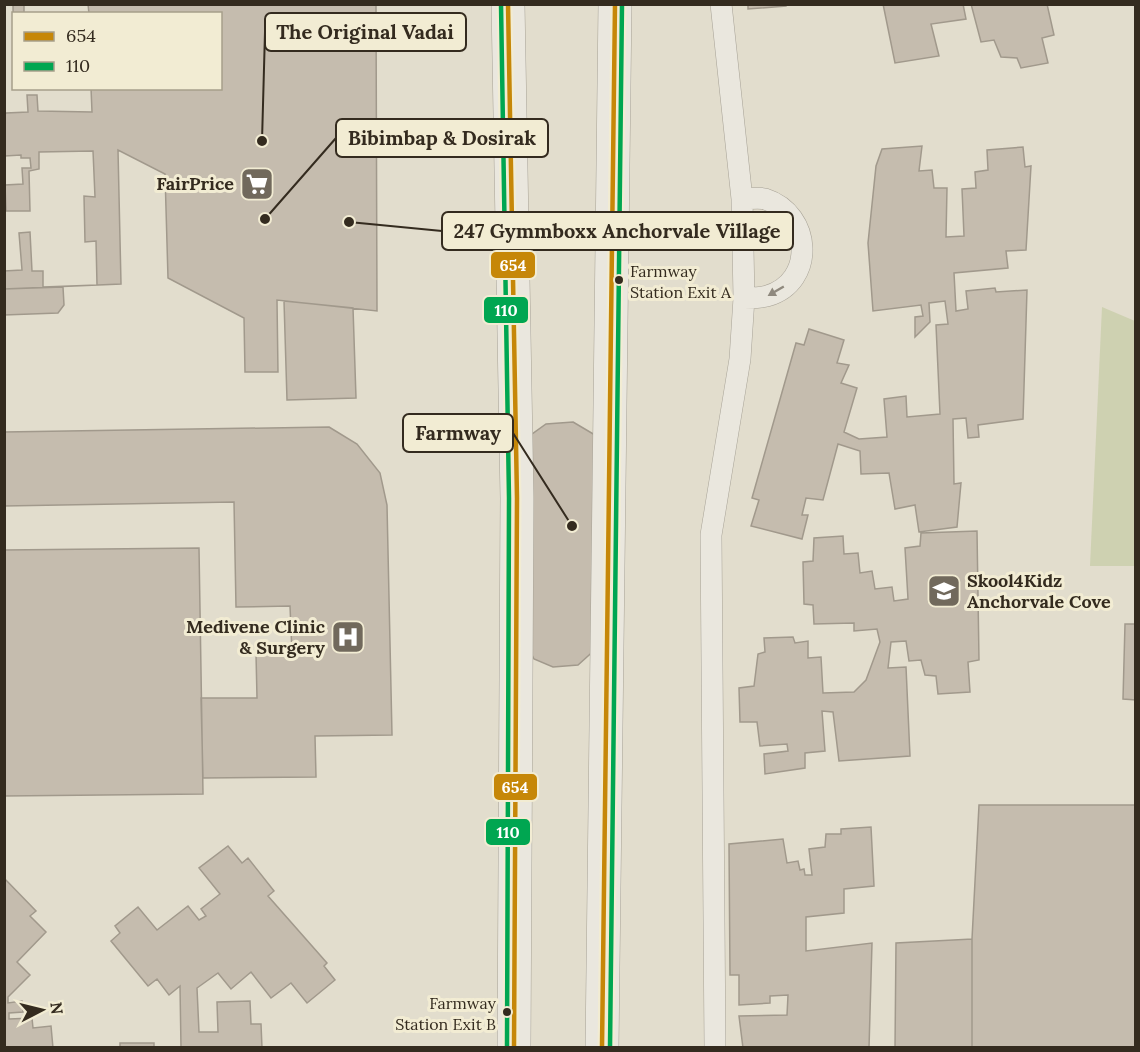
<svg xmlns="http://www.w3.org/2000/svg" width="1140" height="1052" font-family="Lora,serif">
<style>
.green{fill:#ced1b1}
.building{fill:#c5bcae;stroke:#a1998c;stroke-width:1.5;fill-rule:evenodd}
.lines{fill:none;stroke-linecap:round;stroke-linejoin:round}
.service-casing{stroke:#a7a296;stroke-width:22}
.tertiary-casing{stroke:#a7a296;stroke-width:34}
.service{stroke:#eae7de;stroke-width:21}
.tertiary{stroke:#eae7de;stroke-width:33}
.bus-1-casing{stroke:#f2ecd3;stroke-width:9}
.bus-2-casing{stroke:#f2ecd3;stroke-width:9}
.bus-1{stroke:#c68708;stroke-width:4.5}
.bus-2{stroke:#00a651;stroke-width:4.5}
.oneway{fill:#8f897e}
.bus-dot{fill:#342b1f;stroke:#f2ecd3;stroke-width:2}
.labels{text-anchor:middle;stroke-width:6;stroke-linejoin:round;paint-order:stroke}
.bus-label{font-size:16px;fill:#342b1f;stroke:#f2ecd3;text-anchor:start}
.poi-label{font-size:18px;font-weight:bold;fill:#342b1f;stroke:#f2ecd3;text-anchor:end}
.leader{fill:none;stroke:#342b1f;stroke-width:2}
.callout-dot{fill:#342b1f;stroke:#f2ecd3;stroke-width:2}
.callout{fill:#f2ecd3;stroke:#342b1f;stroke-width:2}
.callout-label{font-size:20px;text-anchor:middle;font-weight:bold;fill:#342b1f}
.line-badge{stroke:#f2ecd3;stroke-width:2}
.badge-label{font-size:16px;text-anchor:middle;font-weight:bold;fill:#fff}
</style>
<rect width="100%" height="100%" fill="#e2ddcd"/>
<path class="green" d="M1102,307L1135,321V566H1090Z"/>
<path class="building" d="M4,4H376L377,311L277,300L278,372H245L244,318L168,278L165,174L118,150L121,284L4,289ZM14,14H220V88H14Z
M4,4H13L14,88H91L92,112L38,111L37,95H27L28,112L6,113L4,116Z
M24,4H88L89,14H24Z
M748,4H786V6L748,9Z
M883,4H963L966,19L931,24L939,56L895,63Z
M971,4H1047L1054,35L1042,38L1048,63L1021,68L1017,58L1001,57L994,40L981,42Z
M4,142L5,156L21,155V158H30L31,168H22L23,184L5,185L6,211H30L29,171L39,169V152L93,151L95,197L84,196L85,242L96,241L97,285L43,287V271H32L30,232L19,233L22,270L4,271Z
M922,146L919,171L932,170L934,188H947L946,237L964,236L962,189L976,188L975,172L988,170L987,150L1023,147L1025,167L1031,166L1026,250L1006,251L1008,268L954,273L956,311L968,309L966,291L995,288L996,292L1027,290L1023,419L978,425L979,437L968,438L966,418L953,419L954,484L961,483L957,527L919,532L915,505L895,509L889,473L861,474L860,451L838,444L823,500L806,498L802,515H808L802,539L751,526L759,500L752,498L796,343L804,345L809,329L844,340L837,363L849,365L841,383L857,388L844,432L859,439L887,437L884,399L906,396L907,417L940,414L936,325L948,324L945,301L929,303L930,322L915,337V317L923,316L921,305L873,311L868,243L876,166L882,149Z
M63,287L64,305L58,313L4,315V289Z
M284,301L353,308L356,398L287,400Z
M573,422L595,435L598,647L578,665L553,667L534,659L520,630L528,437L546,424Z
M329,427L357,444L380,473L387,505L392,735L315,736L316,777L203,778L201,698H257L256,654H292L290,606L236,607L234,502L4,506V432Z
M977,531L979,660L968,662L970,692L938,694L936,676L925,675L921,660L909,661L906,641L891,642L888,668L906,667L910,756L839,761L833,712L822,711L825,751L805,753V768L765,774L764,754L788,751L787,744L760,746L757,722H740L739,688L754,686L758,654L765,652L764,638L793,637L795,643L808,641V658L821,657L823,693L854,692L866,680L880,642L877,629L854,631V623L814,624L813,605L804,604L803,562L813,561L814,538L843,536L844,554L858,553L860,573L872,571L875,589L892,587L894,601L908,599L905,548L920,546L921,533Z
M199,548L203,794L4,796V550Z
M1125,624H1136V700L1123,699Z
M979,805H1136V1048H972V939Z
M871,827L874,886L844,889V913L806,917V951L872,943L869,1048H743L739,1016L787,1015L788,995L770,996V1003L739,1005V975H730L729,844L783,839L787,863L798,861L800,870L804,869L805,875H812L809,849L825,847L826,834H841V829Z
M228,846L242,863L248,858L274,891L268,896L327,963L324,966L335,980L307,1003L291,983L271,998L251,972L231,989L218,973L197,988L199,1032H218L217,1002L250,1001L251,1024H261L262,1048H181L180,986L169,995L157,979L148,986L111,941L120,933L115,926L138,907L157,930L188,906L199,920L206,916L201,909L220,894L199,868Z
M4,878L36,911L30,916L46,932L17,962L30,975L8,997V1003L22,1001L23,1012L9,1013V1019L32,1018L33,1028L51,1026L53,1048H4Z
M972,939V1048H895L896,943Z
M120,1043H154V1048H120Z"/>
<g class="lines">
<defs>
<path id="service" d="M742,199C749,199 758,197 765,199C812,214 816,282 767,296C760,298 751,298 744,298
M715,1048L711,535L740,359L744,298L742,199L721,4"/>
<path id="tertiary" d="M508,4L517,498L514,1048
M602,1048L615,4"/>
</defs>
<use href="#service" class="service-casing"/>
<use href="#tertiary" class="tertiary-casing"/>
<use href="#service" class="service"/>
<use href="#tertiary" class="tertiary"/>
<defs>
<path id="bus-1" d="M508,4L517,498L514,1048
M602,1048L615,4"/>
<path id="bus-2" d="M501,4L509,498L507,1048
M610,1048L622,4"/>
</defs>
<use href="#bus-1" class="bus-1-casing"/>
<use href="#bus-2" class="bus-2-casing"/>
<use href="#bus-1" class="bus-1"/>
<use href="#bus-2" class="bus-2"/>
</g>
<defs><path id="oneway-solid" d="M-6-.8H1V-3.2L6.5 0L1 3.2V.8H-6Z" transform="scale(1.5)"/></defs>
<use class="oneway" href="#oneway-solid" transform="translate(776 291) rotate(150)"/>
<defs>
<symbol id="supermarket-square" viewBox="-11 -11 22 22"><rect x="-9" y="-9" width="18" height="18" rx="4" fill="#71695c" stroke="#f2ecd3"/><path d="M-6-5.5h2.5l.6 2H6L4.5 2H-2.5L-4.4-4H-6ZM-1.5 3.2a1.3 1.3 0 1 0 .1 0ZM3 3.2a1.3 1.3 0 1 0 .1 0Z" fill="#fff"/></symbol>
<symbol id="school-square" viewBox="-11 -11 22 22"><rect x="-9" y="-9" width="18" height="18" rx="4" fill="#71695c" stroke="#f2ecd3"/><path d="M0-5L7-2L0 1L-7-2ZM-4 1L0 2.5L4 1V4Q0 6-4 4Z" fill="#fff"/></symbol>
<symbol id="hospital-square" viewBox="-11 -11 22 22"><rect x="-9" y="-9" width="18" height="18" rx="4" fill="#71695c" stroke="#f2ecd3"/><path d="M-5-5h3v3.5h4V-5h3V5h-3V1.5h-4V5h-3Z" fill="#fff"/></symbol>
</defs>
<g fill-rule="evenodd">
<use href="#supermarket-square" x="238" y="165" width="38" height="38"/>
<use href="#school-square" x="925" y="572" width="38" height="38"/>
<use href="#hospital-square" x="329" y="618" width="38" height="38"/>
</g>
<g class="bus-dot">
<circle cx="619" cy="280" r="5"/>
<circle cx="507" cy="1012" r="5"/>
</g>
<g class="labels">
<g class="bus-label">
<text x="630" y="277">Farmway<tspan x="630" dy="21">Station Exit A</tspan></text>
<text x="496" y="1009" text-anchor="end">Farmway<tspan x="496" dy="21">Station Exit B</tspan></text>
</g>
<g class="poi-label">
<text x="234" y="190">FairPrice</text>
<text x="967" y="587" text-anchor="start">Skool4Kidz<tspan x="967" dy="21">Anchorvale Cove</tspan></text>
<text x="325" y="633">Medivene Clinic<tspan x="325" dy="21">&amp; Surgery</tspan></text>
</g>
</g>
<path class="leader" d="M262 141L265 32M265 219L336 138M349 222L442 231M572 526L513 433"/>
<g class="callout-dot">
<circle cx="262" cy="141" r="6"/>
<circle cx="265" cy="219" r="6"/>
<circle cx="349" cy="222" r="6"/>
<circle cx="572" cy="526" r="6"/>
</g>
<g class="callout">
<rect x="265" y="13" width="201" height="38" rx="6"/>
<rect x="336" y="119" width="212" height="38" rx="6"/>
<rect x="442" y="212" width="351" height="38" rx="6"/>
<rect x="403" y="414" width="110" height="38" rx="6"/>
</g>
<g class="callout-label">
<text x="365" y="39">The Original Vadai</text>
<text x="442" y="145">Bibimbap &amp; Dosirak</text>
<text x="617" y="238">247 Gymmboxx Anchorvale Village</text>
<text x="458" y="440">Farmway</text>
</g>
<g class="line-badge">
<rect x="490" y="251" width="46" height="28" rx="6" fill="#c68708"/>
<rect x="483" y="296" width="46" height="28" rx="6" fill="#00a651"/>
<rect x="493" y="773" width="45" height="28" rx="6" fill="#c68708"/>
<rect x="485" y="818" width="46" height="28" rx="6" fill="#00a651"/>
</g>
<g class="badge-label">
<text x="513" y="271">654</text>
<text x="506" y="316">110</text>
<text x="515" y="793">654</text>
<text x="508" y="838">110</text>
</g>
<rect width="1140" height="1052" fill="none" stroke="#342b1f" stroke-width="12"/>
<rect x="12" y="12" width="210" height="78" fill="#f2ecd3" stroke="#a69f8b" stroke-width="1.5"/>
<rect x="24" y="32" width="30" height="9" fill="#c68708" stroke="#a69f8b" stroke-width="1.5"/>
<text x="66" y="42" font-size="18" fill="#342b1f">654</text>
<rect x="24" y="62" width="30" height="9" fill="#00a651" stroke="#a69f8b" stroke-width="1.5"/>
<text x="66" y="72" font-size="18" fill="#342b1f">110</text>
<g transform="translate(42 1010) rotate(83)" stroke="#f2ecd3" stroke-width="4.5" paint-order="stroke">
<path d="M0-4.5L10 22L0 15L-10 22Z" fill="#342b1f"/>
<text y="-9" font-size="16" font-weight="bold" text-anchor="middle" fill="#342b1f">N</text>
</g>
</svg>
